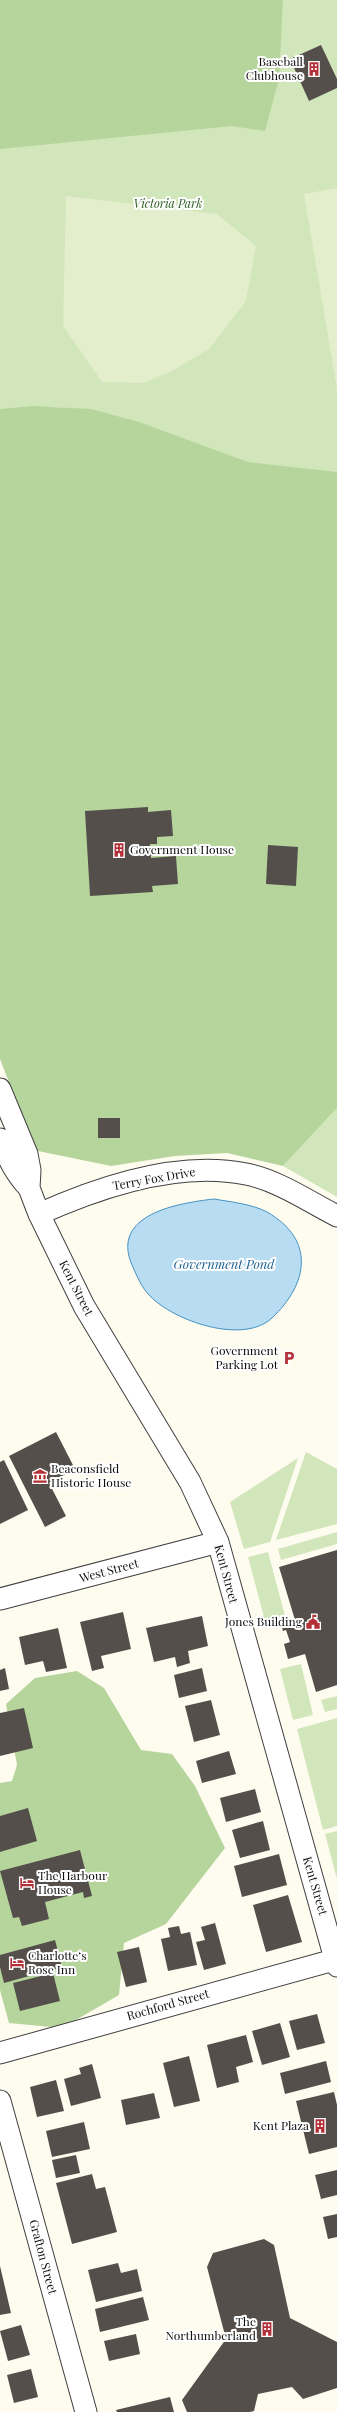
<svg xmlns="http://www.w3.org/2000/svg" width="337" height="2412" font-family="'Playfair Display',serif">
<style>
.green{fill:#d2e6bb}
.forest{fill:#b6d59c}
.pitch{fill:#e2eecc}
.water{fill:#b8dcf1;stroke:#4492c3}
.building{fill:#554f4b}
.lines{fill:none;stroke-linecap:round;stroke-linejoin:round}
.minor-casing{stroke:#404040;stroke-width:23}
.minor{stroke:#fff;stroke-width:21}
.labels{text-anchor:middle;stroke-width:4;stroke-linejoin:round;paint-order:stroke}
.poi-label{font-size:12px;fill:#0d0d0d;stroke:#fff;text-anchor:end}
.park-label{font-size:12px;font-style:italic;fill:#306023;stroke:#fff}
.street-label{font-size:12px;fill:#0d0d0d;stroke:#fff}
.water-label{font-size:13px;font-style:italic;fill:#206495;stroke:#fff}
</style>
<rect width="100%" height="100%" fill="#fefbef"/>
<path class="green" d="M0,0H337V473L169,466L61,407L0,410Z
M337,1108V1197L283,1166Z
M306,1452L337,1469V1524L276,1540Z
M298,1458L270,1542L244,1549L230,1502Z
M337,1532V1544L281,1560L278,1549Z
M268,1552L285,1616L265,1621L248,1557Z
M301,1664L313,1715L293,1720L280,1669Z
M337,1696V1709L325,1712L321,1700Z
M337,1718V1826L323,1830L297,1729Z
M337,1831V1879L325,1834Z"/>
<path class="forest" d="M0,0H283L279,79L265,131L232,126L0,149Z
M33,406L91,409L139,422L248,462L337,472V1108L283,1166L227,1153L175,1156L111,1166L38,1151L20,1111L0,1059V409Z
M77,1671L104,1688L141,1750L172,1754L195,1786L225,1848L166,1924L124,1943L119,1995L62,2028L9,2023L0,1990V1783L12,1781L17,1765L6,1704L35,1678Z"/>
<path class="pitch" d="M337,188V389L304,194Z
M66,196L217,214L256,246L246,301L209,349L172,371L144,383L102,382L63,326Z"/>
<path class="water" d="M214,1199C231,1202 252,1204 267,1212C316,1240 308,1284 272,1318C243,1345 174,1321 150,1296C141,1287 137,1276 132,1265C110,1214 179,1203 214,1199Z"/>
<path class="building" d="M321,45L337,79V88L309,101L290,59Z
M148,807V812L171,810L173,836L157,837V844H150L151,858L176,856L178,884L152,886L153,892L90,896L85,811Z
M268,845L298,847L296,886L266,884Z
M98,1118H120V1138H98Z
M56,1432L75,1469L49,1483L66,1516L45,1527L9,1456Z
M4,1460L28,1510L0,1524V1462Z
M337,1550V1685L316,1692L305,1654L288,1659L284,1644L290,1642L286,1630L283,1631L281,1624L295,1620L279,1567Z
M123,1612L131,1649L101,1656L104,1668L92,1671L80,1622Z
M202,1616L208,1646L188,1651L190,1663L177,1667L175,1657L154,1662L146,1628Z
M58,1628L67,1668L46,1672L43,1661L25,1665L19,1637Z
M5,1668L9,1689L0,1691V1670Z
M202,1668L207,1691L179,1698L174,1675Z
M211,1700L220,1735L194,1742L185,1706Z
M24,1708L33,1748L0,1756V1713Z
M229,1751L236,1774L202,1783L196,1761Z
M255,1789L261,1812L226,1822L220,1798Z
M28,1808L37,1841L0,1852V1816Z
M263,1821L270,1850L240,1858L232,1830Z
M80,1850L92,1896L84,1898L83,1892L45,1902L49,1919L22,1926L19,1917L13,1918L0,1871Z
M279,1854L287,1885L242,1897L234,1866Z
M288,1895L302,1942L266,1952L253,1905Z
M215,1923L226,1964L204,1970L196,1942L205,1940L201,1927Z
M179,1926L181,1934L190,1932L197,1965L168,1971L161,1939L170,1937L168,1928Z
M55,1940L62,1967L4,1983L0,1967V1955Z
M139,1947L147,1982L126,1987L117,1952Z
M53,1973L60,2001L20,2011L13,1983Z
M317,2014L325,2043L297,2050L289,2021Z
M280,2023L290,2057L262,2065L252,2031Z
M246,2035L253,2062L236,2067L239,2082L217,2088L207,2045Z
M189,2056L200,2101L174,2107L163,2063Z
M326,2061L331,2082L285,2094L280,2073Z
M92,2064L101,2098L71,2106L64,2079L81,2074L79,2068Z
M56,2080L64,2111L37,2117L30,2087Z
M334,2092L337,2105V2147L309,2154L296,2101Z
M154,2093L160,2118L126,2125L121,2100Z
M84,2122L90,2149L52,2157L46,2131Z
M76,2155L80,2173L56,2178L52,2160Z
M337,2170V2195L321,2199L315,2175Z
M92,2174L96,2189L105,2187L117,2232L72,2244L56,2183Z
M337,2214V2237L328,2239L323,2217Z
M264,2239L274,2245L290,2318L337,2342V2388L303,2399L292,2387L258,2394L254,2411L250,2412H187L182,2400L226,2339L207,2267L213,2253Z
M118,2263L121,2273L137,2269L142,2291L96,2302L88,2270Z
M0,2266L11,2313L0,2315Z
M143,2297L149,2320L100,2332L95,2309Z
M21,2325L30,2355L8,2361L0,2331Z
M136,2334L140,2354L109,2361L104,2341Z
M31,2369L38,2397L14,2403L7,2375Z
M170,2397L174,2412H117L116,2410Z"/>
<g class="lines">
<defs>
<path id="minor" d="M0,1089L27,1154L30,1170L29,1188L39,1214L84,1306L190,1482L218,1542L337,1966
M0,1139C8,1158 15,1173 29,1188
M39,1214C99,1187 179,1160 246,1174C277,1180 308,1201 337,1216
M0,1599L218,1542
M0,2053L337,1959
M0,2101L86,2412"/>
</defs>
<use href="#minor" class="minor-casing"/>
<use href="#minor" class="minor"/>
</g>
<defs>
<symbol id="building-bare" viewBox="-9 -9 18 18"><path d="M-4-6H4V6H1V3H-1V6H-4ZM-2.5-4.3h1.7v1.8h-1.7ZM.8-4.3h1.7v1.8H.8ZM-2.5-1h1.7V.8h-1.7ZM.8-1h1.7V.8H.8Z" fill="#b33038" stroke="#fff" stroke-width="2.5" paint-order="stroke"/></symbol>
<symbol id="parking-bare" viewBox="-9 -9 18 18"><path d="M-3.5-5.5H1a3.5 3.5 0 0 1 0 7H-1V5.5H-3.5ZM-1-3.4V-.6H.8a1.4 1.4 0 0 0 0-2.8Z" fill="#b33038" stroke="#fff" stroke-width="2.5" paint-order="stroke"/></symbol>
<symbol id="museum-bare" viewBox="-9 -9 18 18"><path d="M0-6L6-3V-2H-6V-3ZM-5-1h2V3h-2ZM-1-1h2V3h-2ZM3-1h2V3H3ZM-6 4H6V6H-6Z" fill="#b33038" stroke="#fff" stroke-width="2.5" paint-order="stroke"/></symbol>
<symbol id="civic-bare" viewBox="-9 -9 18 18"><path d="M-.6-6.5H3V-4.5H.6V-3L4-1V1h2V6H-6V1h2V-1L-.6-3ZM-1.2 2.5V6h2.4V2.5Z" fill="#b33038" stroke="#fff" stroke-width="2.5" paint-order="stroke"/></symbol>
<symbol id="hotel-bare" viewBox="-9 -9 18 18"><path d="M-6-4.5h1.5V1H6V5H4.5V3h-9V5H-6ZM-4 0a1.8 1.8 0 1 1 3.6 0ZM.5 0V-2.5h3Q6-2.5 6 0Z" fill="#b33038" stroke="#fff" stroke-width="2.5" paint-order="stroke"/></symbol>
</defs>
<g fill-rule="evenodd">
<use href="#building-bare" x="304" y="59" width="20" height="20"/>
<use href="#building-bare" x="109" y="840" width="20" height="20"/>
<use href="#parking-bare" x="279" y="1348" width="20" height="20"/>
<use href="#museum-bare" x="30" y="1466" width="20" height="20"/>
<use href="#civic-bare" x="303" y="1612" width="20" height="20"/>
<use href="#hotel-bare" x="17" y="1873" width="20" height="20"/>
<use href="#hotel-bare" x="7" y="1953" width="20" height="20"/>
<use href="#building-bare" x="310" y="2116" width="20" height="20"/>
<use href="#building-bare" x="257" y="2319" width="20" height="20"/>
</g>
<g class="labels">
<g class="poi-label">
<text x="303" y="66">Baseball<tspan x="303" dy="14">Clubhouse</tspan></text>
<text x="130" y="854" text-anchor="start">Government House</text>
<text x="278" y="1355">Government<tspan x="278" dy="14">Parking Lot</tspan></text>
<text x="51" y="1473" text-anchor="start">Beaconsfield<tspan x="51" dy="14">Historic House</tspan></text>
<text x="302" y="1626">Jones Building</text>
<text x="38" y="1880" text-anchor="start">The Harbour<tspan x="38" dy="14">House</tspan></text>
<text x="28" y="1960" text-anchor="start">Charlotte‘s<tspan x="28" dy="14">Rose Inn</tspan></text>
<text x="309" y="2130">Kent Plaza</text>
<text x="256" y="2326">The<tspan x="256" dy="14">Northumberland</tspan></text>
</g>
<g class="park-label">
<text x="168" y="208">Victoria Park</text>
</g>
<g class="street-label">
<text transform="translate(154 1179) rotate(-10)" y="4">Terry Fox Drive</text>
<text transform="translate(76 1288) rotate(63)" y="4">Kent Street</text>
<text transform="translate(109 1571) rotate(-15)" y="4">West Street</text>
<text transform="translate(226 1574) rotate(75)" y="4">Kent Street</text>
<text transform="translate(315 1886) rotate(74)" y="4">Kent Street</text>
<text transform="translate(168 2005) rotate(-16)" y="4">Rochford Street</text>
<text transform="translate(43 2257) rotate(75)" y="4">Grafton Street</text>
</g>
<g class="water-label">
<text x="224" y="1269">Government Pond</text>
</g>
</g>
</svg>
